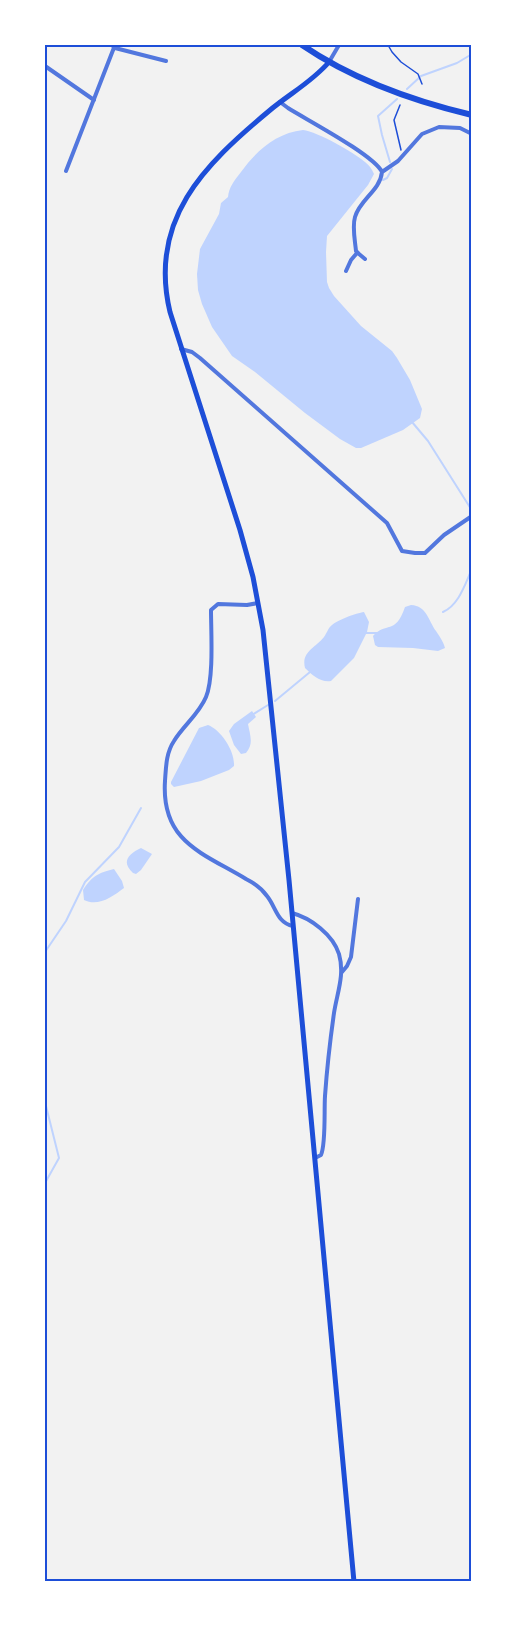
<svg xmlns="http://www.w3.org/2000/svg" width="517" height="1627" font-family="'Titillium Web',sans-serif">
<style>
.water{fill:#bfd3fe}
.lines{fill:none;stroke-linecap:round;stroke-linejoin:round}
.stream{stroke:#bfd3fe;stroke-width:2}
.path{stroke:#1d4ed8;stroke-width:1.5}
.minor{stroke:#5277de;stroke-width:4}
.secondary{stroke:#1d4ed8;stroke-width:5}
.primary{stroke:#1d4ed8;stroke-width:6}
.neatline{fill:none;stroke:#1d4ed8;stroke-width:2}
</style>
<rect width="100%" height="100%" fill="#f2f2f2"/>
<path class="water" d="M303,130C318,132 353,152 365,162C369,165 372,169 374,174L368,185L327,236L326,252L327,282L329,288L334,296L361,326L392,351L397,358L410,380L422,409L420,418L403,430L361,448H356L340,439L305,413L255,372L232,356L212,327L202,304L198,290L197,274L200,249L219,214L221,203L228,197C229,187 234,181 241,172C256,151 276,133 303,130Z
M411,605C427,606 428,620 436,631C440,637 443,641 445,648L438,651L413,648L378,647L375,645L373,636C386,621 395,636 405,607Z
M364,612L369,622L367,632L354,658L331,681C321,683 312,675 305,668C301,652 315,648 324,637C327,633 328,628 332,625C338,620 356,613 364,612Z
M252,711L256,717L248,724C250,735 254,744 246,753L241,754L234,745L229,731L234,724Z
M208,725C221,730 235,751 234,766L229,770L201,781L174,787L171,784V782L199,728Z
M141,848L152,854L141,870L136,874L133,873C121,862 128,854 141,848Z
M114,869L122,881L124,888C112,897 98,907 84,900L83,890C92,876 98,873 114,869Z"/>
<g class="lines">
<path class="stream" d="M407,89L421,76L457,63L472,54
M390,162L382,135L378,116L397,99
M383,180L387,178L392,169
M412,422L428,441L471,509
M443,612C459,605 465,584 472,569
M366,633H378
M275,701L310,672
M252,715L268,705
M45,952L66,921L85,882L119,847L141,808
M45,1102L59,1158L45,1183"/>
<path class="path" d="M388,45L392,52L401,62L418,74L422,84
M400,105L394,120L401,150"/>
<path class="minor" d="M112,45L115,48L166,61
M329,62L339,45
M45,66L94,100
M280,102L288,108C307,120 374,155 382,172
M66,171L115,45
M365,259L359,254L356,251C355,240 352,227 355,217C360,199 380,191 382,172L398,161L422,134L439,127L460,128L472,134
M346,271L351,260L357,253
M181,349L192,352L200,358L387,523L402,551L415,553H425L444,535L472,516
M258,603L247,605L218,604L211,610C211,632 214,678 206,697C199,714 183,726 174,741C166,753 166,767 165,781C161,842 203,853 246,879C254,883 262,889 267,896C276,907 277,923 293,926
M292,913C311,918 333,935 339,954C345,975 337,993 334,1013C330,1041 327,1068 325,1096C324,1110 326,1144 321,1155L315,1158
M342,972L347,966L351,957L358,899"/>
<path class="secondary" d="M329,62C312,82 289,94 269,111C204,165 148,220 170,312L240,530L253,577L263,630L289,880L354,1582"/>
<path class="primary" d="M302,45C352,79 413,101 472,115"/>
</g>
<rect width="517" height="1627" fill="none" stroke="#ffffff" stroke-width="93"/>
<rect x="46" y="46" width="424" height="1534" class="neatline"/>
</svg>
